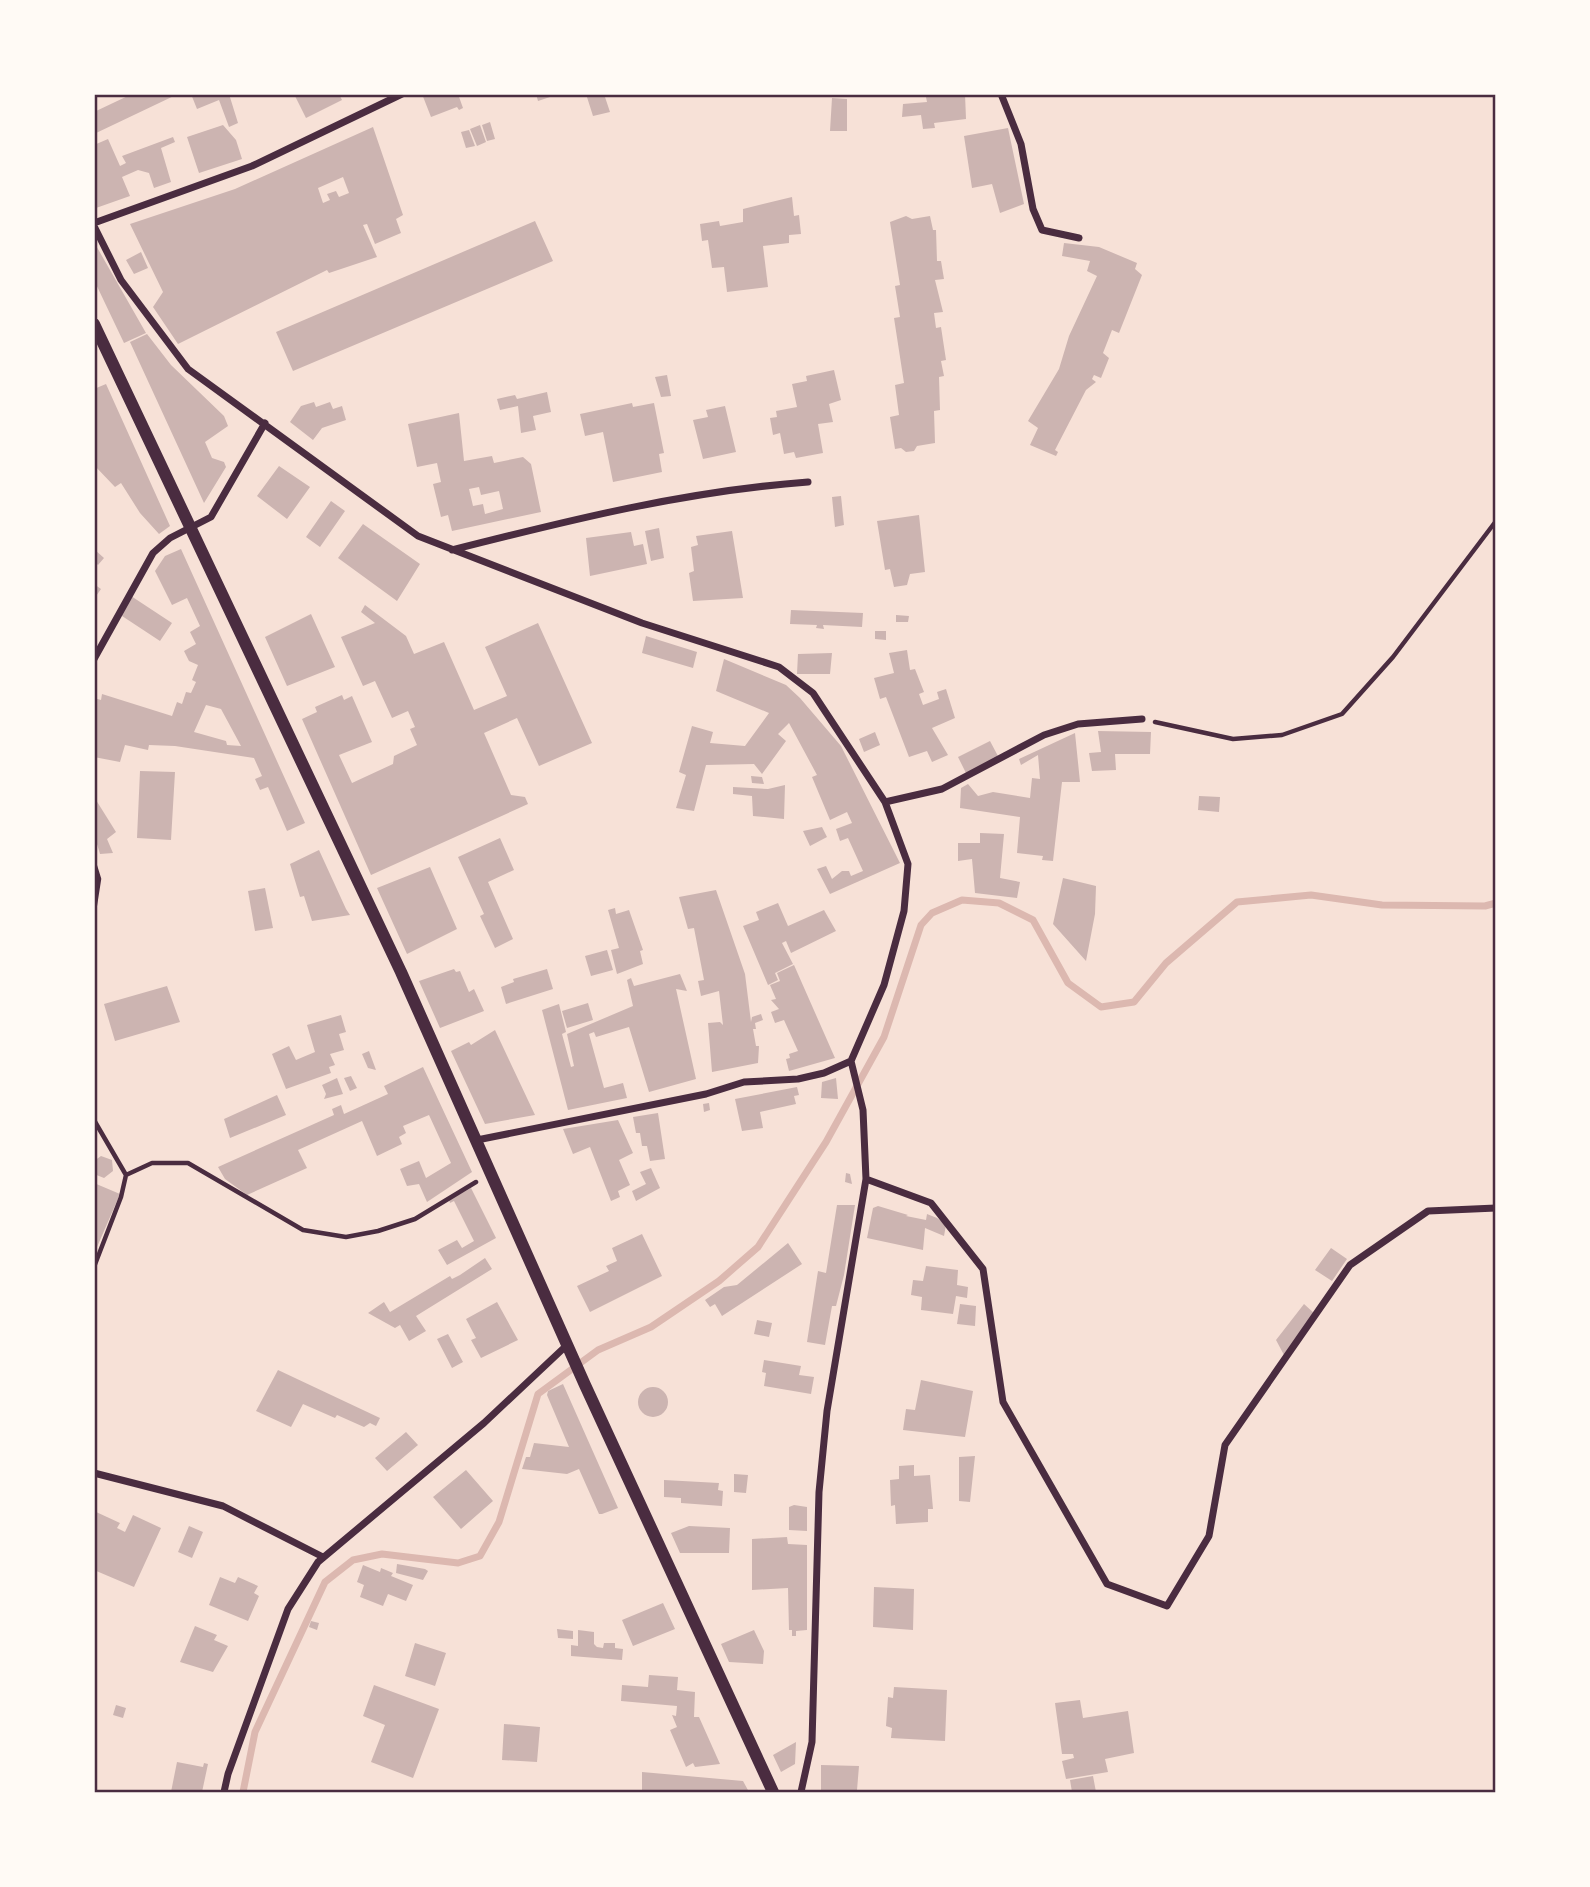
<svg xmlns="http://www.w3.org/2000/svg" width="1590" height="1887" font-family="Arial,sans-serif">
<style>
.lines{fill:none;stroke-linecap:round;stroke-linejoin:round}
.stream{stroke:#dcb8b0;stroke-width:7}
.building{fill:#ccb4b1;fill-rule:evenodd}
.path{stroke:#4a2c40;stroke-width:4.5}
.minor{stroke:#4a2c40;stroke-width:7}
.tertiary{stroke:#4a2c40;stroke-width:12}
.neatline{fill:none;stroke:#4a2c40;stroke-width:2.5}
</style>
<rect width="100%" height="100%" fill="#f7e1d7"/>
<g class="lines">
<path class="stream" d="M243,1792L255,1732L325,1582L353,1560L382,1554L458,1563L480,1556L499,1522L538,1394L598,1350L651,1327L719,1281L758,1247L826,1142L884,1037L921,925L932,913L962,900L999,903L1033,920L1068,983L1101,1007L1134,1002L1166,963L1237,902L1311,895L1382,905L1485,906L1496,903"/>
</g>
<path class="building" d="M132,94H178L94,134V112Z
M191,94H229L238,123L229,127L219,100L197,109Z
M294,94H339L342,100L306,118Z
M422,94H458L463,108L459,110L457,107L431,117Z
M536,94H556V95L538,101Z
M586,94H604L610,112L593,116Z
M930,94H965L966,119L934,123L935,128L923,129L921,115L902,117L903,104L927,102L926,97Z
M832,98L847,99V131H830Z
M490,122L495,139L487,141L482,125Z
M223,125L236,140L242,159L199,173L187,137Z
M480,125L486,142L477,146L470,129Z
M373,127L403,215L396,219L401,233L375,244L367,224L363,225L377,257L329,273L327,270L178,344L153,307L163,292L130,224L235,189ZM343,177L349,193L339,197L336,191L327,194L330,200L323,203L318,188Z
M1008,128L1024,204L1000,213L992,184L972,188L964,136Z
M469,130L475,146L466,148L461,132Z
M173,137L175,142L161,148L171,182L154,188L149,173L138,170L122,177L130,196L96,208L94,145L108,139L120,166L126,163L122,156Z
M792,197L794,216L799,215L801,234L789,235V243L763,246L768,287L727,292L724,267L712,268L708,240L702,241L700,224L719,221L720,226L743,222V209Z
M906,216L912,219L930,216L933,230H936L937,261H941L944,279L935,280L943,312L934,313L936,328L941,327L946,360L941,361L944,376L939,377L940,410L934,411L935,443L917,446L914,451L906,452L901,448L895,449L890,417L899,415L895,385L904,383L894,318L900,317L895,286L900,285L890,222Z
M535,221L553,261L293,371L276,332Z
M94,242L146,333L124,343L94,280Z
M1064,243L1099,247L1137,263L1135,269L1142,275L1119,333L1112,330L1103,353L1109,358L1101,378L1094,375L1092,379L1096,382L1086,390L1055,450L1058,452L1056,456L1030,445L1038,428L1028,421L1059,369L1069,336L1097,276L1087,271L1090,261L1062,256Z
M141,252L148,268L134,274L126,260Z
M147,334L171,365L224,416L228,426L205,442L212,458L224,462L226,467L204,503L130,342Z
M834,370L841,400L829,404L833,422L818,424L823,453L796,458L794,452L784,454L780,433L773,435L770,418L777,417L776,411L797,407L792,384L807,381L806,376Z
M667,375L671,396L661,397L655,377Z
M106,384L170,526L159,534L140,513L121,483L115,487L94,465V389Z
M547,392L551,412L533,416L536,430L521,433L518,406L500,410L497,399L515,395L517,399Z
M314,402L316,407L330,402L333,409L342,406L346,420L322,428L313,440L290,422L301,406Z
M632,403L633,407L654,403L664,453L659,454L662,472L613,482L603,432L585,436L580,414Z
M725,406L736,452L703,459L693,420L708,417L706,410Z
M459,413L464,461L492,456L494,463L523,457L531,464L541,512L452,531L448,515L441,517L433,484L441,482L437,463L417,467L408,424ZM479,487L481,495L499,491L503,509L485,514L483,504L473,506L469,489Z
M279,466L310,487L287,519L257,496Z
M841,496L844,525L835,527L832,497Z
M331,501L345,511L320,547L306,537Z
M919,515L925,572L910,574L907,585L894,587L890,569L885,570L877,521Z
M363,524L420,564L397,601L338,558Z
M659,528L664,558L651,561L645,531Z
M732,531L743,598L693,601L689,573L694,571L691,547L698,545L696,536Z
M631,532L634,546L643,544L647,564L590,576L586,538Z
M94,549L104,558L98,565L94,561Z
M181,549L305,823L287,831L268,787L260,790L255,779L262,776L254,758L175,746L149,745L148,750L125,745L120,762L94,757V698L101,700L102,694L172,716L177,702L182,704L186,692L191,693L196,682L192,680L198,665L189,661L184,651L196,644L190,632L200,626L187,598L172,605L155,571L165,556ZM206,705L221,709L241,746L227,745L226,741L194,732Z
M94,584L101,589L94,599Z
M131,596L172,623L160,641L119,614Z
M365,605L406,636L414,654L444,642L474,710L507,696L485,647L538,623L592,743L539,766L517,718L484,733L511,795L525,797L528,804L371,875L302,719L317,712L315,707L342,695L344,700L352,696L372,742L339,755L352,783L393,764L394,756L417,745L410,729L415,727L408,711L392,718L375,681L363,686L341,637L375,623L361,612Z
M791,610L863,613L862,627L823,625L824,629L816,628L817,625L790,624Z
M311,614L335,667L287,686L265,637Z
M896,615L909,616L908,622H896Z
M875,631H886V640L875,639Z
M646,636L697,652L693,668L642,653Z
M907,650L910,670L915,669L924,692L919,694L923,705L939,699L937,692L946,689L955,718L932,728L948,755L932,762L927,751L909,757L886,697L880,699L874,678L894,673L889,653Z
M832,653L830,674H797L798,654Z
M724,659L786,685L800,698L841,746L900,863L830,894L817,869L826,866L832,879L842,871H849L851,876L863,871L848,838L840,841L836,829L852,823L847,812L830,820L812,777L817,775L789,723L778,734L786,741L762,774L754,764L706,765L694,811L676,808L686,775L679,772L692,726L713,732L710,743L745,746L769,713L716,691Z
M1098,731L1151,732L1150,754H1115L1116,770L1092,771L1089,753L1101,752Z
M875,732L880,745L864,752L859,739Z
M1075,733L1080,782H1062L1053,861L1042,860L1043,856L1017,853L1020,817L960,808L961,788L968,784L978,796L993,792L1030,798L1032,778L1040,779L1038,755L1021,765L1019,759Z
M990,741L999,758L966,773L958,757Z
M140,771L175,772L171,840L137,838Z
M751,776L762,777L764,784L752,783Z
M785,785L784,819L753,816L752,796L733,794V787L768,789Z
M1199,796L1220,797L1219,812L1198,810Z
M96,800L116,832L107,839L113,853L100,854L94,834Z
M822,827L827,837L810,846L803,831Z
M980,833L1004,834L1000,878L1020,882L1017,898L975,893L972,859L958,861V843H980Z
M500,838L514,870L488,882L513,939L495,948L480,916L484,914L458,857Z
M319,850L346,909L350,915L312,921L304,896L300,897L290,864Z
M430,867L457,929L407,954L377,888Z
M1063,878L1096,886L1095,914L1086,961L1053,924Z
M265,888L273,928L255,931L248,891Z
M716,890L745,974L751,1022L752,1017L761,1014L763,1020L755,1023L756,1029H753L756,1046H759L758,1063L712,1072L708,1023L720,1022L723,1025L719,991L701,996L698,981L704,980L694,928L688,929L679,897Z
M778,903L788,926L824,910L836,931L791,953L786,941L782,943L793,964L775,973L778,980L768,985L743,926L759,920L756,912Z
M615,908L616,914L629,910L643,950L640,951L643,964L617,974L611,950L619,948L608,910Z
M607,950L613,970L591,976L585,956Z
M794,965L835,1058L789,1071L786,1059L790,1058L789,1054L798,1051L784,1020L775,1023L771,1012L779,1009L771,1000L776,999L770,985L780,981L777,973Z
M454,969L456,972L460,971L469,992L474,989L484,1011L440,1028L419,981Z
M547,969L553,989L506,1004L501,987L514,982L513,979Z
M680,974L687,991L676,989L696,1079L649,1092L629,1027L596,1037L594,1032L589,1034L604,1088L623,1083L627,1098L568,1110L542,1010L559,1004L566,1032L562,1034L571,1067L574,1066L567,1034L633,1006L627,980L631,978L634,986Z
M167,986L180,1022L115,1041L104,1004Z
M588,1003L593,1020L567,1028L562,1011Z
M341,1015L346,1032L339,1034L344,1050L330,1054L335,1065L329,1067L331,1073L286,1089L272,1054L289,1046L296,1060L315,1052L307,1025Z
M495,1030L535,1115L485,1124L451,1051L469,1042L471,1045Z
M369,1051L376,1070L368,1068L362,1054Z
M423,1067L472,1172L427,1202L419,1184L407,1186L400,1169L419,1161L426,1178L451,1163L429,1115L403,1126L406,1133L399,1137L402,1144L377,1156L362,1121L298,1150L307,1168L247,1195L225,1179L218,1167L334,1115L332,1109L341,1105L344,1114L388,1094L384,1086Z
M351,1076L357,1088L350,1091L344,1078Z
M337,1078L343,1094L324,1099L326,1094L322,1085Z
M836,1078L838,1099L821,1098L822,1082Z
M797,1087L799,1095L794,1096L796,1104L760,1112L763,1128L742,1131L735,1099Z
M277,1095L286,1115L230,1138L224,1119Z
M709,1103L710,1110L704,1112L703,1104Z
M658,1113L665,1159L650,1161L647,1146H642L640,1133H636L633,1117Z
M618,1120L633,1153L619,1160L630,1185L618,1191L620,1197L611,1201L590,1147L573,1154L563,1129Z
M101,1156L112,1160L113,1171L104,1178L94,1174V1161Z
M651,1168L660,1188L636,1201L632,1191L646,1184L640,1172Z
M846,1173L850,1174L852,1184L845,1182Z
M94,1183L120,1194L94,1254Z
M471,1188L496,1238L447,1265L438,1250L457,1240L462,1248L474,1241L454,1201L450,1203L449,1200Z
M837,1205H855L844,1275L836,1306H832L825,1345L807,1342L818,1271L826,1273Z
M878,1206L908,1215L906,1216L926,1220L927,1214L937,1218L946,1225L944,1236L925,1228L923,1250L867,1238L873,1208Z
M642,1234L662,1276L590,1312L577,1286L609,1271L606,1266L617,1261L612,1248Z
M788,1243L802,1264L722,1316L715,1304L710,1307L705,1300L724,1287L737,1285Z
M1331,1248L1347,1259L1332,1281L1315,1270Z
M485,1258L492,1269L416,1316L426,1331L409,1341L400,1325L395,1328L368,1313L384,1302L390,1312L450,1276L452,1279L460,1275Z
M926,1266L958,1270L957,1285L968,1287L967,1298L956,1296L953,1314L921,1310L922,1297L911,1295L913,1280L923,1281Z
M497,1302L518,1340L481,1358L471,1340L476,1338L466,1319Z
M960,1304L976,1306L975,1326L957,1324Z
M1304,1304L1315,1314L1284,1355L1276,1340Z
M757,1320L772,1323L769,1337L754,1334Z
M448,1334L463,1362L452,1368L437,1339Z
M764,1360L801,1366L799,1375L814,1377L811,1394L764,1386L766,1373L762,1372Z
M278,1370L380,1418L376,1426L370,1423L364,1427L337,1415L335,1418L303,1404L291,1427L256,1411Z
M921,1380L973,1391L965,1437L903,1430L906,1409L915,1410Z
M563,1384L618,1508L602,1514H599L579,1469L567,1474L522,1469L526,1457H530L534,1443L569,1447L547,1395L548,1391Z
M638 1402a15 15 0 1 1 30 0a15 15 0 1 1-30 0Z
M406,1432L418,1445L387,1471L375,1458Z
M975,1456L970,1502L959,1501V1457Z
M914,1465V1476L930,1475L933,1509H928V1522L896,1524L895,1505L891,1506L890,1480L899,1479V1466Z
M466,1470L493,1501L461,1529L433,1497Z
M734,1474L748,1475L746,1493L734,1492Z
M664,1480L719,1483L718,1490L723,1491L722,1506L681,1503V1498L664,1497Z
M794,1505L807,1507V1531L789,1530V1507Z
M94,1511L120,1523L117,1528L125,1532L133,1515L161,1528L134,1587L94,1570Z
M189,1526L203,1532L192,1558L178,1552Z
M689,1526L730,1528L729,1553H680L671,1533Z
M787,1537L788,1544L807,1545V1630L796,1631V1636H792V1630H789L788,1588L752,1590V1539Z
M397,1564L425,1569L428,1571L423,1580L396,1573Z
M363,1565L380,1572L381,1568L393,1573L391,1576L413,1585L406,1601L388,1594L383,1606L360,1597L364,1585L357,1582Z
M220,1577L235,1583L238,1577L258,1586L254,1593L259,1596L248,1621L209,1605Z
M874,1587L914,1589L913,1630L873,1627Z
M663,1603L675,1629L633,1646L622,1620Z
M311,1621L319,1623L317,1630L309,1627Z
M195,1626L217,1635L214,1640L228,1646L213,1672L180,1662Z
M557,1629L573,1631V1639L558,1638Z
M578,1630L594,1632V1644L597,1647L603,1648L604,1643H615V1648L623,1649L622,1660L571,1656V1645L578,1646Z
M754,1630L764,1651L763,1664L729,1662L721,1644Z
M415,1643L446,1653L435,1686L405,1676Z
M649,1675L678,1677L677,1690L695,1692L694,1717H699L720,1764L695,1767L693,1763L686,1767L670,1730L677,1727L672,1715L676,1716L677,1706L621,1701L622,1685L648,1687Z
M374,1685L439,1709L413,1778L371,1762L385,1725L363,1716Z
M894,1687L947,1690L945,1741L891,1738L892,1728L886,1726L888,1697L893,1698Z
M1080,1700L1083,1718L1128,1711L1134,1753L1105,1759L1108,1772L1066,1779L1062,1761L1074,1758L1073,1754H1062L1055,1703Z
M116,1705L126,1708L123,1718L113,1715Z
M504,1724L540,1727L537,1762L502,1760Z
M796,1742L795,1764L781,1772L773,1755Z
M177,1762L203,1767L204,1763L208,1764L202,1792H171Z
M821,1765L859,1766L857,1790H821Z
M642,1772L743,1781L749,1792H642Z
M1093,1776L1096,1792H1072L1070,1780Z"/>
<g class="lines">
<path class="path" d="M1155,722L1233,739L1282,735L1342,714L1393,657L1496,521
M94,863L99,879L94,911
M94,1120L126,1175L121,1197L94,1267
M126,1175L152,1163H188L303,1230L346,1237L378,1231L415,1219L476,1182"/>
<path class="minor" d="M1001,94L1021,144L1033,209L1042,230L1079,238
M94,223L252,166L402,94
M94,226L121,280L188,369L418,536L642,623L779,667L813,693L885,802L908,864L904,911L884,985L851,1061L863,1110L866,1179L827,1411L819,1492L812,1742L801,1792
M452,550C570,520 686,491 808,482
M94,659L153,553L170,538L211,517L265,423
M885,802L942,789L1044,735L1078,724L1142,719
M477,1140L706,1094L744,1082L798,1079L824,1073L851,1061
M866,1179L931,1203L983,1269L1003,1402L1107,1584L1167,1606L1209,1536L1225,1445L1350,1265L1428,1211L1496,1208
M94,1473L223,1506L323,1557
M224,1792L228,1774L288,1609L318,1562L484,1423L567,1345"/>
<path class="tertiary" d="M94,324L401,972L585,1385L773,1792"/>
</g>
<rect width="1590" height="1887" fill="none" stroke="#fffaf5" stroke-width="192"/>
<rect x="96" y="96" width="1398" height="1695" class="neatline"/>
</svg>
